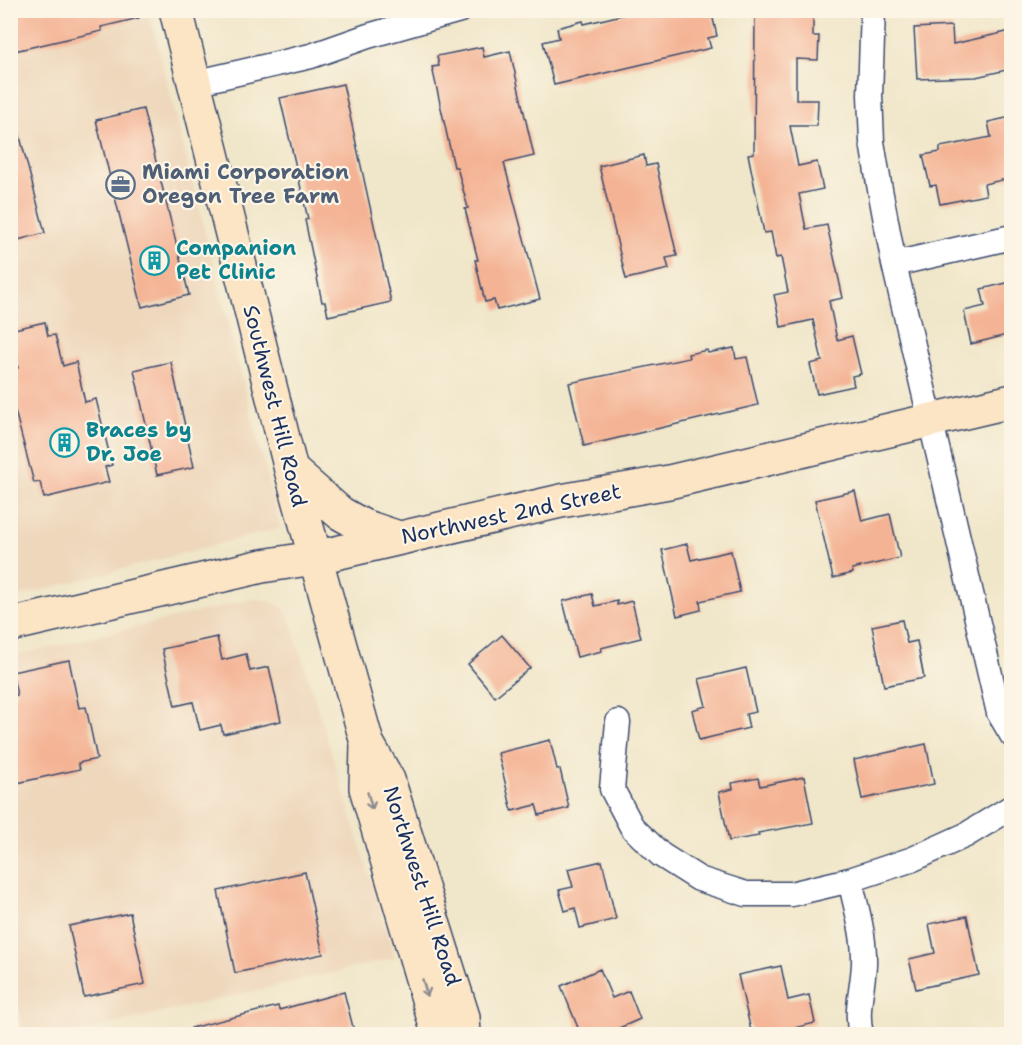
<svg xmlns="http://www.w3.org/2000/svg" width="1022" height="1045" font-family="'Shantell Sans',sans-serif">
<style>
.built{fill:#eed7bb}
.building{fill:#f4b394}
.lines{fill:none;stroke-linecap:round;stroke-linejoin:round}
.street-casing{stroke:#3b4a6e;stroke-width:27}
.secondary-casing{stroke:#3b4a6e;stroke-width:36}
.street{stroke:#fff;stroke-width:24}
.secondary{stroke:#fce5c4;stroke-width:33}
.oneway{stroke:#8c8a91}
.labels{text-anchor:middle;stroke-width:4.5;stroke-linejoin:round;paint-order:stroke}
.service-label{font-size:21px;font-weight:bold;fill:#4e5e75;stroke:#fcf5e5;text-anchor:start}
.culture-label{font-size:21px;font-weight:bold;fill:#0d838f;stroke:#fcf5e5;text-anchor:start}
.street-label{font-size:21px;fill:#1b2f5e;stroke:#fcf5e5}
</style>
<rect width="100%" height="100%" fill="#fcf5e5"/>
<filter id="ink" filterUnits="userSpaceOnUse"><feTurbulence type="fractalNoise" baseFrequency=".0167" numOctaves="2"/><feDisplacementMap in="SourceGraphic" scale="12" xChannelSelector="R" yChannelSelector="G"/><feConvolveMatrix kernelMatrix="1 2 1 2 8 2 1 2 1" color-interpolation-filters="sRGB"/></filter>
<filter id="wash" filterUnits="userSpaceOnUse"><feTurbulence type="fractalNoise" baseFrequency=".008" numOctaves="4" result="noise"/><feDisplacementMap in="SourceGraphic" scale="24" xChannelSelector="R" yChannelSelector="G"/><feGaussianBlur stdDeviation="1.35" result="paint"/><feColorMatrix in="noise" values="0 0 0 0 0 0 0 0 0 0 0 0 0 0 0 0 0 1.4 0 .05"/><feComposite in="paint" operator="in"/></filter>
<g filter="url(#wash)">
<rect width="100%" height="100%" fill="#f0e6c9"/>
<path class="built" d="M11,11H149L280,528L11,598Z
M253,599L269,601L282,607L289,616L395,958L70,1034H24L10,978V657Z"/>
<g id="blocks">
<path class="building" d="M10,10H138L139,18L101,27L102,31L10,52Z
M642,10H711L717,36L708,38L711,48L554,85L543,42L559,38L557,28L583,21L584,24Z
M755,13L813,15V36H819L818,60L796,59V100H818L817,126H790L798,166L817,162L823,189L799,194L806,229L827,225L843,298L829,301L837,340L852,336L861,374L852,376L854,386L817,394L810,364L822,361L813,320L781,327L774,295L788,292L781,257L776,258L771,232L764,233L748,154L754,153Z
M952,26L953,44L1011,31V69L976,77L917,79L914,28Z
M482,47L484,57L510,51L534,156L504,163L540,299L497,310L494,300L485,302L475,260H478L465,209L468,208L457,167H454L432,67L439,66L437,56Z
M343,84L391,302L328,316L325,302H322L305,220L308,219L280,98Z
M143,109L189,295L142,307L96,120Z
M1011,117V178L984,184L986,195L940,204L936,185L930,186L923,155L940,152V147L991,137L988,122Z
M10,125H17L45,233L10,242Z
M644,155L646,166L656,164L677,256L666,258L669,269L626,279L599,166Z
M1011,282V334L971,344L964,311L985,306L981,289Z
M45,322L48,336L55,335L63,366L76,362L85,402L96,399L112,465L105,467L109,482L44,498L40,482L34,483L10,392V370L18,368L10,330Z
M734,348L736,359L747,357L758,405L584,446L569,383L689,358L688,354L707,350L708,353Z
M171,362L194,467L157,475L134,370Z
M855,491L862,521L890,514L900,558L852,569L853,573L833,578L815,500Z
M687,544L691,560L731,551L740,592L700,601L701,610L677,616L662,550Z
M592,594L595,606L617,601V605L632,601L641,638L601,648L602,651L577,657L563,601Z
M902,620L907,643L917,641L924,678L884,686L872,626Z
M502,635L530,668L495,697L468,664Z
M217,637L222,660L246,654L250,671L269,667L281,721L223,734L221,725L200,730L193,702L175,706L162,649Z
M69,660L79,708L86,707L97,759L78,763L80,769L17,783L10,752V696L17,695L12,672Z
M746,668L756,712L746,714L749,728L699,740L692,710L706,706L699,679Z
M550,740L557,769H560L569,808L539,815L536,805L512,811L498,753Z
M926,744L934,784L862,799L854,760Z
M804,777L813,823L758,833L759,836L729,841L719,792L733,789L732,783L758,778L760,786Z
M602,861L616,919L580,928L575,908L565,911L559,890L573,887L568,869Z
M305,872L323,954L235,973L218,891Z
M130,913L145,984L84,997L69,926Z
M967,916L979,975L916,989L909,959L935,953L929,924Z
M781,966L788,1000L809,995L815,1023L765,1035H752L738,975Z
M600,969L612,998L629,991L640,1019L603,1035H581L561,986Z
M344,992L355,1035H191V1028L278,1006L279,1010Z"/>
</g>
</g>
<g filter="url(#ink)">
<use href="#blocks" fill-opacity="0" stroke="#3b4a6e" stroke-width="1.5"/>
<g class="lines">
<defs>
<path id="street" d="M873,10L870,95L872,142L879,184L894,264L999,713L1012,735
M194,83L311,56L368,36L460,10
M894,264L1012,237
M618,722L612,789L632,827L661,855L699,879L746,894H791L850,880L913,859L966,835L1012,807
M850,880C856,907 865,936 864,964C863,988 855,1011 861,1034"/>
<path id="secondary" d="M176,10L291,470L367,743L388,780L463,1017L464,1034
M291,470L340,513L363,526L399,538
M10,625L262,566L314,558L561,501L669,482L1012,401
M367,743L366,788L436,1026L442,1034"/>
</defs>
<use href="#street" class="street-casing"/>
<use href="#secondary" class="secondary-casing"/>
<use href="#street" class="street"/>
<use href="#secondary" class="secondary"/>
</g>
<defs><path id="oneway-shaft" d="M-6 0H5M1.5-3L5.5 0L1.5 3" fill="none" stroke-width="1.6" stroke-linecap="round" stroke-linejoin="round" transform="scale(1.5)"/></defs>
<g class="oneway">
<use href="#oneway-shaft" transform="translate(370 801) rotate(74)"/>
<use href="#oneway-shaft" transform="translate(425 988) rotate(74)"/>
</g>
</g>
<defs>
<symbol id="office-ring" viewBox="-11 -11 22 22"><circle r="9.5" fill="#fcf5e5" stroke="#5c6f8a" stroke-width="1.5"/><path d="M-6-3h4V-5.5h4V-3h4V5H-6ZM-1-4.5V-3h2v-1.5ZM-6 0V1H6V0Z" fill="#5c6f8a"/></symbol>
<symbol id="building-ring" viewBox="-11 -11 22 22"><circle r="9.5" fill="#fcf5e5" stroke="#0f9aa8" stroke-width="1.5"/><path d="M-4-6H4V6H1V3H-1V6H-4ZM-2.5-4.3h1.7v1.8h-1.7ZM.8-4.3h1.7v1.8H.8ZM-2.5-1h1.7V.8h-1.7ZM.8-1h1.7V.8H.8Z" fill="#0f9aa8"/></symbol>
</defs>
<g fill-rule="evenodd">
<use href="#office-ring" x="104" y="168" width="33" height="33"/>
<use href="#building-ring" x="138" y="244" width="33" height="33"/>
<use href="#building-ring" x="48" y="426" width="33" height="33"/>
</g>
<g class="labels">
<g class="service-label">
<text x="142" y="179">Miami Corporation<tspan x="142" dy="24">Oregon Tree Farm</tspan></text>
</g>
<g class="culture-label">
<text x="176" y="255">Companion<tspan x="176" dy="24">Pet Clinic</tspan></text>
<text x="86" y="437">Braces by<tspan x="86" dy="24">Dr. Joe</tspan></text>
</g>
<g class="street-label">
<text transform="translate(275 406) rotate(76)" y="7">Southwest Hill Road</text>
<text transform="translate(511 514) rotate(-12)" y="7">Northwest 2nd Street</text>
<text transform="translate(422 886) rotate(72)" y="7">Northwest Hill Road</text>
</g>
</g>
<rect width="1022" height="1045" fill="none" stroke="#fcf5e5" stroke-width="36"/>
</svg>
